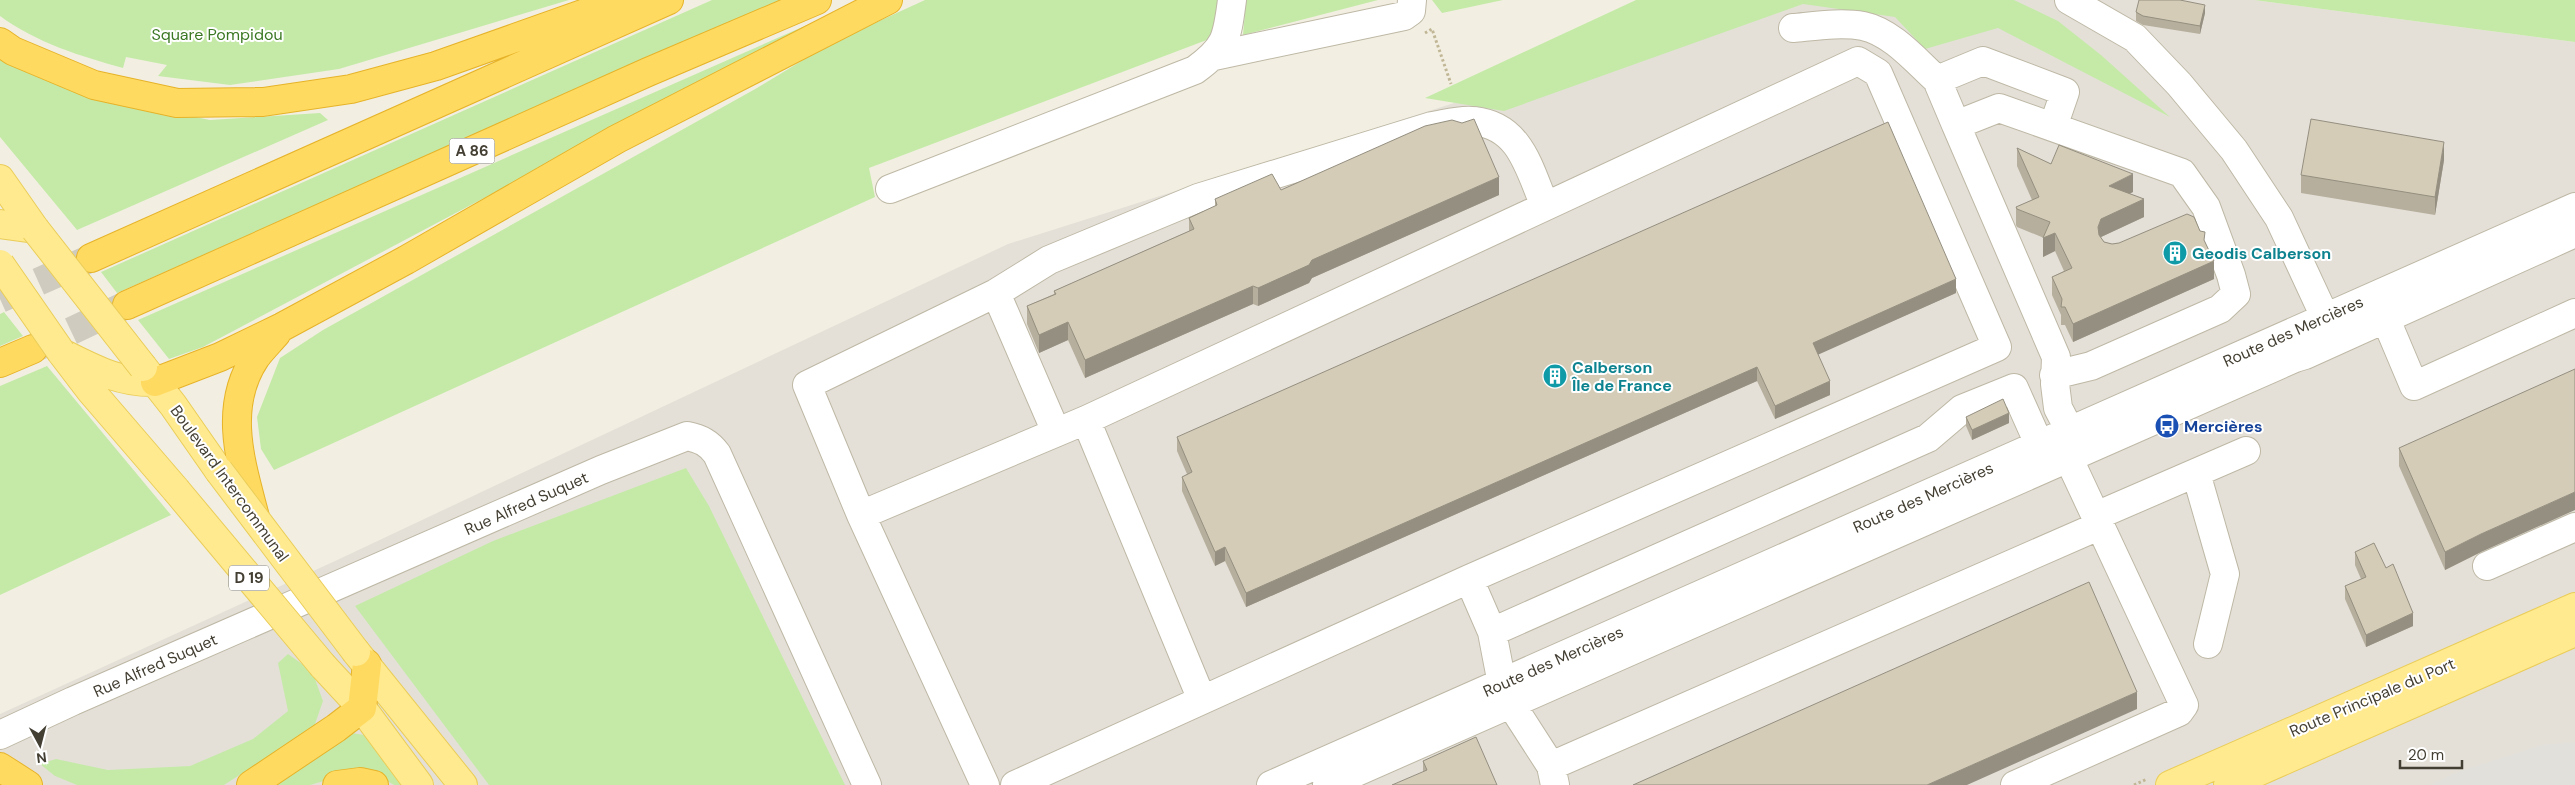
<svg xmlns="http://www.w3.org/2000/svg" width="2575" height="785" font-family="'DM Sans',sans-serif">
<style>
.industrial{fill:#e4e0d8}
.green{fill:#c5eaa8}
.parking{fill:#e2e0db}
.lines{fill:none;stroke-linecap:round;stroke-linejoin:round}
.highway-tunnel{stroke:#cfccbf;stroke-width:28;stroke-dasharray:28 14;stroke-linecap:butt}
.minor-casing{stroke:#beb8a5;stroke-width:30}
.major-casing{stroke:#eacd59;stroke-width:30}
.highway-casing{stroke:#e6b329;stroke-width:30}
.path{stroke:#c1b695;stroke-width:3;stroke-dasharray:2.5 2.5;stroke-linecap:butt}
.minor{stroke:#fff;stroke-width:28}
.major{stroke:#ffea8f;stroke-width:28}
.highway{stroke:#ffda61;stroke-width:28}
.major-bridge-casing{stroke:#eacd59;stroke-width:30;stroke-linecap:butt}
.major-bridge{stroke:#ffea8f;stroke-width:28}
.wall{fill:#b6af9d}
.shaded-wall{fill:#948f80}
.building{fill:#d4ccb7;stroke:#948f80}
.labels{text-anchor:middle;stroke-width:4;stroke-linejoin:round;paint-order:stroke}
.shield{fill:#fff;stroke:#7c7970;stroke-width:1}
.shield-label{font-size:15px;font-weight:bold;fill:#443f33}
.park-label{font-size:16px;fill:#3b7823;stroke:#fff}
.culture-label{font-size:16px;font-weight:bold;fill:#0d838f;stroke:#fff;text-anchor:start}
.street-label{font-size:16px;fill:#443f33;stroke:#fff}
.transit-label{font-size:16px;font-weight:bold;fill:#164399;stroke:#fff;text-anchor:start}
</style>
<rect width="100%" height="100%" fill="#f2efe2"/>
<path class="industrial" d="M1780,0H2254L2575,42V785H0V714L335,561L1008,244Z"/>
<path class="green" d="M0,0H569L339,69L230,85L158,76L167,65L126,57L123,68C80,56 37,43 0,16Z
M712,0H783L117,293L101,272Z
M925,0H1220L1212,38L869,168L875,197L274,470L261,449L257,417L280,358L323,330L757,88L831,43Z
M1246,0H1378L1243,35Z
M1432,0H1503L1442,13Z
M1636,0H2014L2058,21L2101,55L2170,117L1998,28L1925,49L1895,17L1803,4L1504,111L1425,98Z
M2254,0H2575V42Z
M807,25L816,27L652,109L203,347L169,359L138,320Z
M0,59L98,97L210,120L320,113L328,120L77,230L0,137Z
M4,312L23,336L0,346V314Z
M47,366L171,515L0,595V386Z
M686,468L709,506L845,785H489L355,606L493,541Z
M288,654L312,671L323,701L314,727L224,785H77L55,776L40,764L56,759L108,770L190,766L253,739L288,711L278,663Z
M352,733L364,735L402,785H394L380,777L341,776L310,785H275Z"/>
<path class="parking" d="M2575,742V785H2430L2457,772L2542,745Z"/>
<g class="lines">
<path class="highway-tunnel" d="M0,299L87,260
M33,349L124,306"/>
<defs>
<path id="minor" d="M2069,0L2135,38L2179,84L2234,150L2279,218L2325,317
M1793,28C1815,26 1841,22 1863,26C1892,32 1916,61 1937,80
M1214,56L1404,16L1411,11L1412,0
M1956,125L2056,357L2055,384L2058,408L2070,431L2068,457L2184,705L2179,712L2015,785
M2053,127L2065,92L1983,61L1937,80L1956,125L1999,108L2182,173L2206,207L2231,275L2236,294L2220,309L2091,366L2054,375
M890,189L1195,70C1227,47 1227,37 1232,0
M996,293L1056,432
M2379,303L2414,386L2575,313
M1086,420L1202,700
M2196,473L2225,574L2208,644
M861,515L807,385L996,293L1049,260L1198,198L1432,126C1445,124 1461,119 1474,121C1521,126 1529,169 1545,206
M2096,516L2246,451
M2487,566L2575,527
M1469,579L1492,632
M0,735L73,701L601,470L687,436C701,439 709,443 717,454L867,785
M1551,766L1511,704L1502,684L1492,632L1928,438L1962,409L2014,388L2047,462
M985,785L861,515L1086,420L1858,61L1878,73L1997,347L1469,579L1015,785
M1271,785C1706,594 2139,398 2575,207
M1327,785L2295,358L2305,355L2575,233
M1555,785L1551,766L2101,525"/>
<path id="major" d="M0,179L35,229
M0,224L35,229
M61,352L90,390L176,490
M66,355C96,370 121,383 155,382
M143,367L173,405L219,471
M356,652L463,785
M323,666L362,708L419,785
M2170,785L2575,607
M2228,785L2575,632"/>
<path id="highway" d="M0,42L13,51L94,85L177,103L263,102L351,89L436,66L622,0
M91,258L669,0
M127,305L648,72L817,0
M0,363L33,349
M155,382L220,357L282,327L406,260L617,139L888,0
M255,517C241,463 222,407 256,357C262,349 270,341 276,334
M0,767L28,785
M251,785L336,728L362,708L367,664
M337,785L360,782L374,785"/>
</defs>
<use href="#minor" class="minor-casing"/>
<use href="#major" class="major-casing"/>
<use href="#highway" class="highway-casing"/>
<path class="path" d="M1425,33L1432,29L1451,84
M2134,785L2147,779"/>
<use href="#minor" class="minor"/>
<use href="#major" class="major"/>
<use href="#highway" class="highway"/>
<defs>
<path id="major-bridge" d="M35,229L143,367
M0,264L61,352
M219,471L356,652
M176,490L323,666"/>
</defs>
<use href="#major-bridge" class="major-bridge-casing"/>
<use href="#major-bridge" class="major-bridge"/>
</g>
<path class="wall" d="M2181,0L2205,13L2200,34L2143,25L2136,21V12Z
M2017,148L2051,164L2133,192L2130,193L2144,217L2101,237L2104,242L2112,244L2205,242L2214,279L2073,342L2065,325H2061V315L2052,295V277L2064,271L2055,251L2043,257L2044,238L2017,227L2016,225V207L2032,200L2017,166Z
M2444,160L2435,215L2301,193V175Z
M1281,190L1499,195L1312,278L1309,283L1258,306L1253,304L1085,378L1068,340L1039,353L1027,324V306L1054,294V291L1189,231V218L1215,206V199Z
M1956,293L1818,354L1830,395L1775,419L1757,381L1246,607L1225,561L1215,566L1182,491V477L1187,474L1177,451V437Z
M1966,417L2009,423L1972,440L1966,426Z
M2399,448L2481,552L2445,570L2399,466Z
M2355,552L2413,626L2366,647L2345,599V586L2361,579L2355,565Z
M1423,761L1497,785L1423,771Z"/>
<path class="shaded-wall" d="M2205,5V13L2200,34V26Z
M2444,142V160L2435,215V197Z
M2133,174V192L2109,204V186Z
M1499,177V195L1312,278L1309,283L1258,306V288L1312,260Z
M2144,199V217L2101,237L2098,245V227L2101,219Z
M2055,233V251L2043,257V238Z
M2214,261V279L2073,342V324Z
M1956,279V293L1813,357V343Z
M1253,286V304L1085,378V360Z
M1068,322V340L1039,353V335Z
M1757,367V381L1246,607V593Z
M1830,381V395L1775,419V406Z
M2009,413V423L1972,440V430Z
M2575,492V510L2481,552L2445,570V552L2481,534Z
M1225,547V561L1215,566V552Z
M2413,613V626L2366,647V635Z
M2137,692V709L1967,785H1927Z"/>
<path class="building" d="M2139,0H2180L2205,5L2200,26L2143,16L2136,12Z
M1474,119L1499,177L1312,260L1309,265L1258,288L1253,286L1085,360L1068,322L1039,335L1027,306L1056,294L1054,291L1194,229L1189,218L1217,205L1215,199L1272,174L1281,190L1425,126L1452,120L1462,123Z
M2311,119L2444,142L2435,197L2301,175Z
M1888,122L1956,279L1813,343L1830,381L1775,406L1757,367L1246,593L1225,547L1215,552L1182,477L1192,472L1177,437Z
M2059,145L2133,174L2109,186L2144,199L2101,219L2098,227L2099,235L2104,242L2112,244L2119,243L2187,214L2194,217L2200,231L2205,232L2204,240L2214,261L2073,324L2065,307H2061L2062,299L2052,277L2072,268L2055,233L2043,238L2050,222L2017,209L2016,207L2039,197L2017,148L2051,164Z
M2575,369V492L2481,534L2445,552L2399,448Z
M2003,399L2009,413L1972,430L1966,417Z
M2374,543L2386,568L2393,564L2413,613L2366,635L2345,586L2366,577L2355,552Z
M2089,582L2137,692L1927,785H1633Z
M1476,737L1497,785H1392L1427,770L1423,761Z"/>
<defs>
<symbol id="building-disc" viewBox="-11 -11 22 22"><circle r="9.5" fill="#0f9aa8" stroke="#fff"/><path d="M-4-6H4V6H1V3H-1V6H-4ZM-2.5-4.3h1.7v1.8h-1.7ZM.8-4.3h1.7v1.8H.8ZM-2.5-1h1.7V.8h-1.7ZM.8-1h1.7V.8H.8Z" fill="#fff"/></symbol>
<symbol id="bus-disc" viewBox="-11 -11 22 22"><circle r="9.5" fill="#1a4fb4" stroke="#fff"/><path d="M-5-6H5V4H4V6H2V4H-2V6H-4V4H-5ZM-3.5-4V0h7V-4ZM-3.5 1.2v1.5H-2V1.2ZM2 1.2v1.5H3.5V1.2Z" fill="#fff"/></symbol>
</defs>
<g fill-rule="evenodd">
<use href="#building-disc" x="2161" y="239" width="28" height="28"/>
<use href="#building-disc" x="1541" y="362" width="28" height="28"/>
<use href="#bus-disc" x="2153" y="412" width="28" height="28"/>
</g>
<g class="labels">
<g class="shield">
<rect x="449.5" y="138.5" width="45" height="25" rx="4"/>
<rect x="229" y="565.5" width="40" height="25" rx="4"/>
</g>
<g class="shield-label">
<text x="472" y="156">A 86</text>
<text x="249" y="583">D 19</text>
</g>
<g class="park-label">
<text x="217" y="40">Square Pompidou</text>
</g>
<g class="culture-label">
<text x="2192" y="259">Geodis Calberson</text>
<text x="1572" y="373">Calberson<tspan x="1572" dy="18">Île de France</tspan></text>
</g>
<g class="street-label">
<text transform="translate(2293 331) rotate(-24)" y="6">Route des Mercières</text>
<text transform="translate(230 483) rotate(54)" y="6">Boulevard Intercommunal</text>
<text transform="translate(1923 497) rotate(-24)" y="6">Route des Mercières</text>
<text transform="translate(526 503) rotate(-24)" y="6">Rue Alfred Suquet</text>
<text transform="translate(1553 661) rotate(-24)" y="6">Route des Mercières</text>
<text transform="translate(155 665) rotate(-24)" y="6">Rue Alfred Suquet</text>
<text transform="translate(2372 697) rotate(-23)" y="6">Route Principale du Port</text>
</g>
<g class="transit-label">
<text x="2184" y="432">Mercières</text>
</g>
</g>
<g transform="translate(40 745) rotate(173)" stroke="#ffffff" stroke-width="4" paint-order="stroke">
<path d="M0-4L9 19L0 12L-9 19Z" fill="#443f33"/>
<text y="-8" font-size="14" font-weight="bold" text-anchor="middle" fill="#443f33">N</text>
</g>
<path d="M2400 760v8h62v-8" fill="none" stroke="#443f33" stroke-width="2.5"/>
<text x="2408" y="760" font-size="15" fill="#443f33" stroke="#ffffff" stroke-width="4" paint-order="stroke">20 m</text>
</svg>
